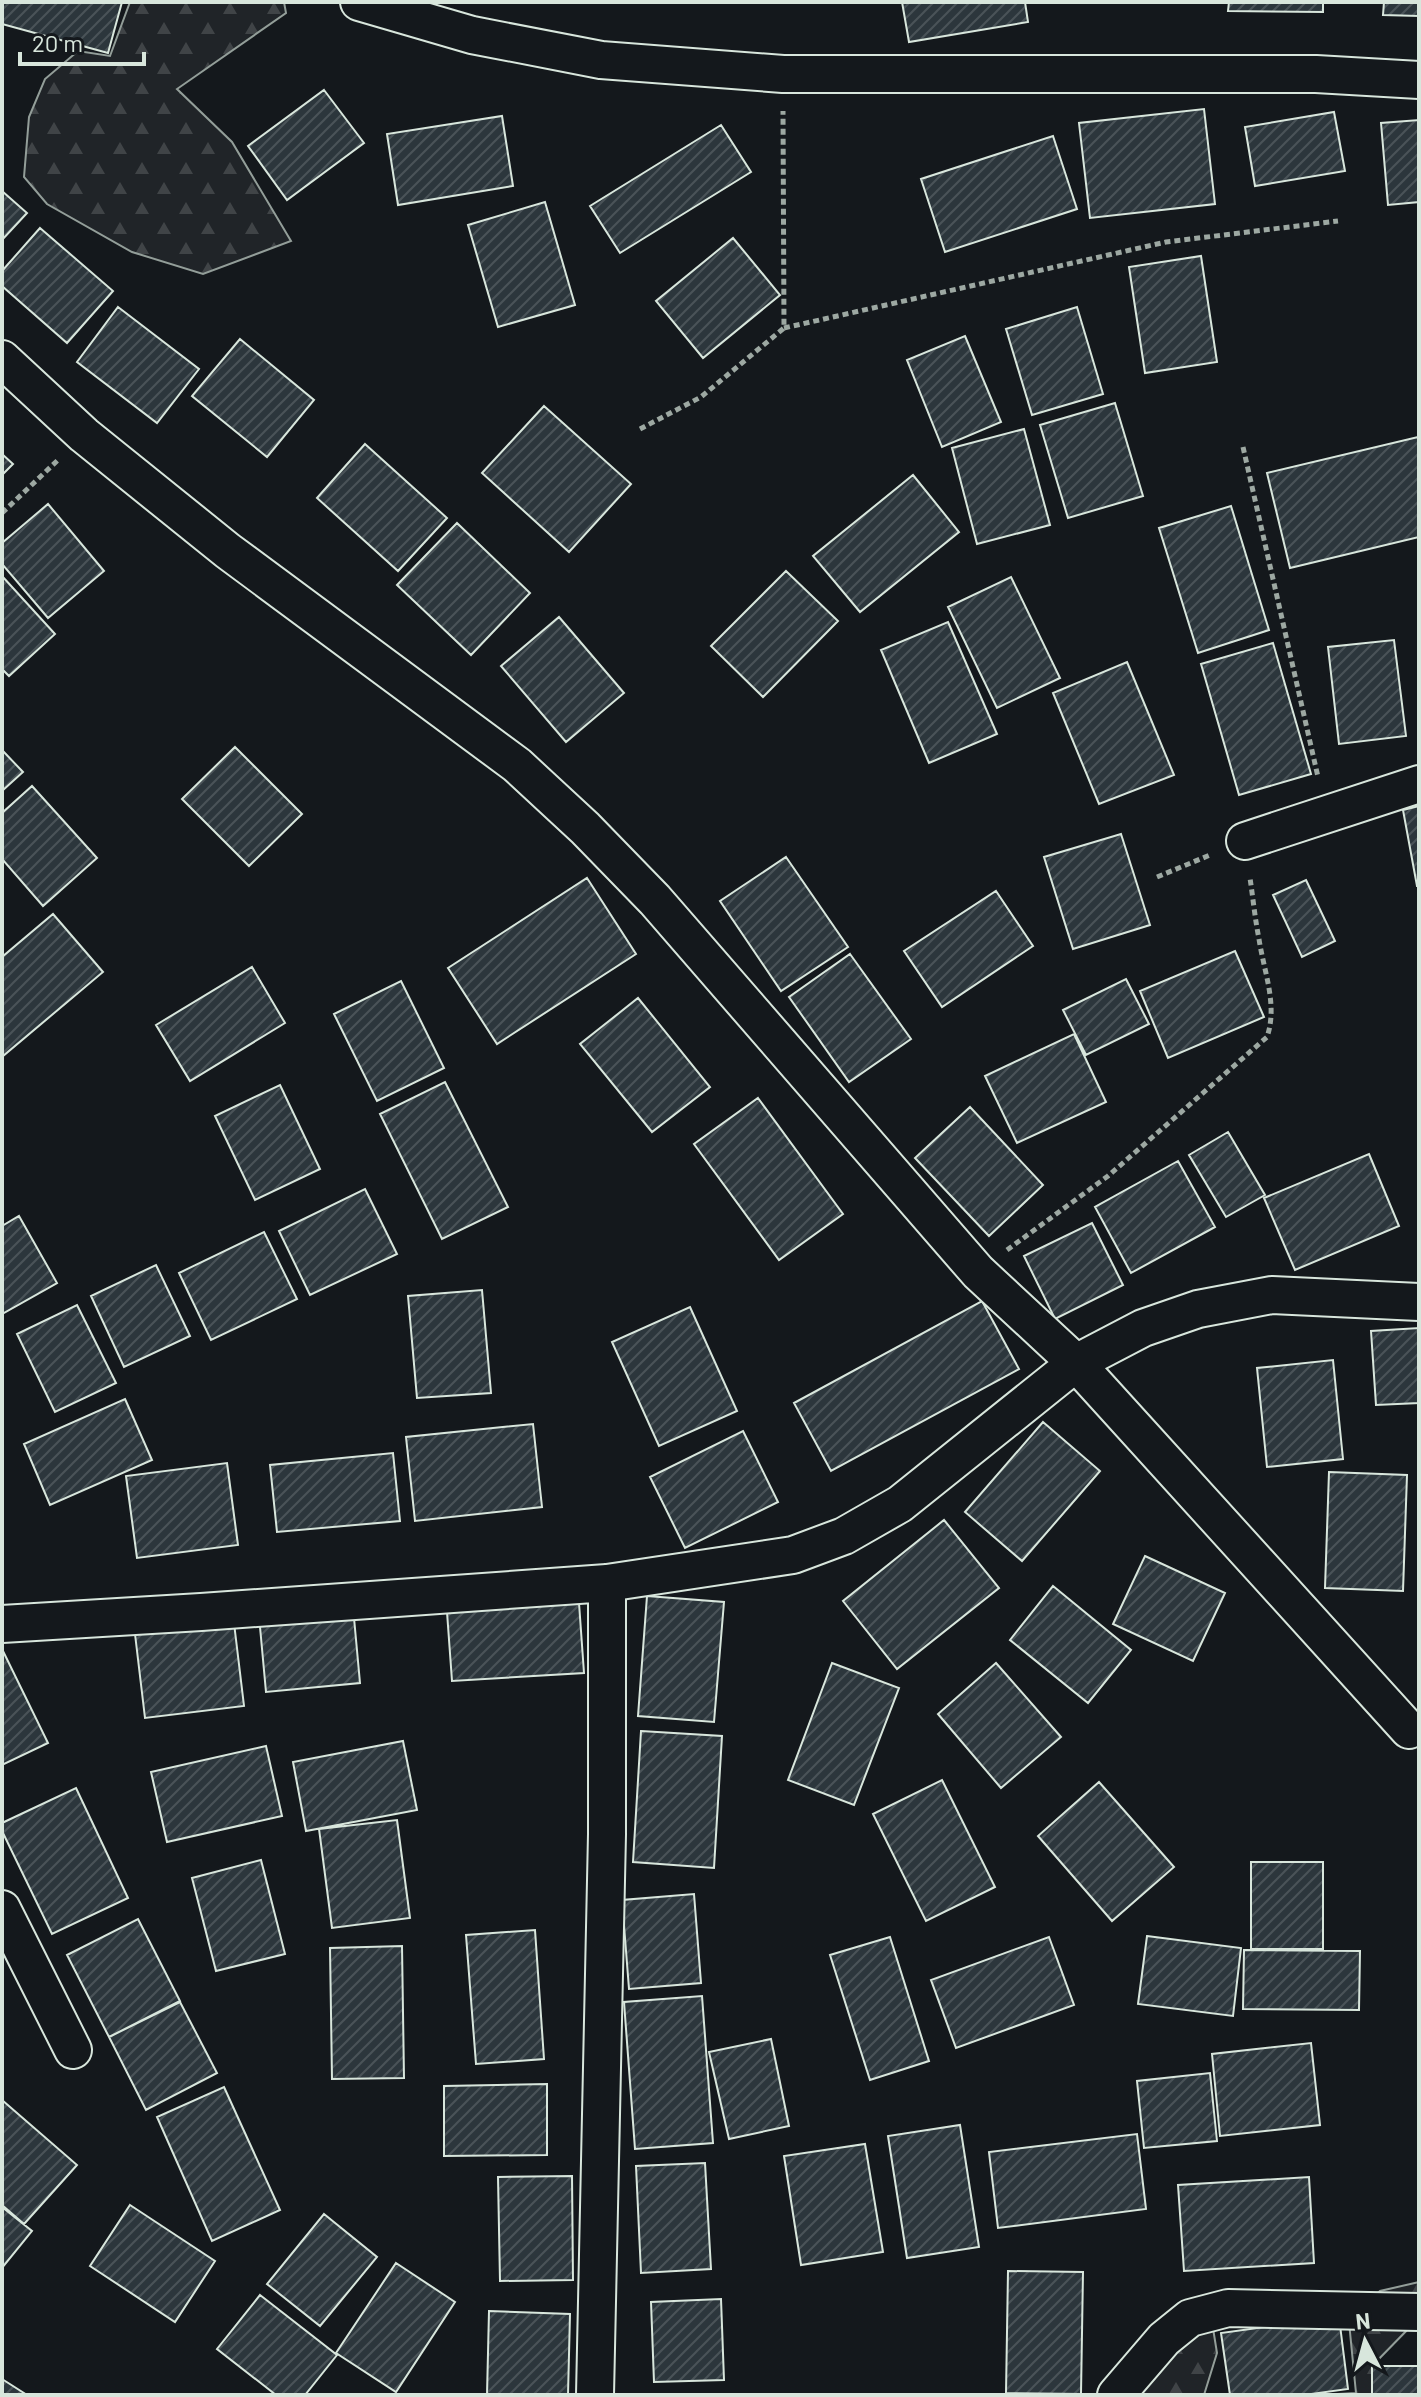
<svg xmlns="http://www.w3.org/2000/svg" width="1421" height="2397" viewBox="0 0 1421 2397" font-family="Barlow,sans-serif">
	<defs>
		<pattern id="forest-firs" width="22" height="20" patternUnits="userSpaceOnUse" patternTransform="scale(2)"><rect width="22" height="20" fill="#202428"/><path d="M5 1l3.5 6h-7zM16 11l3.5 6h-7z" fill="#404447"/></pattern>
		<pattern id="building-hatch" width="6" height="6" patternUnits="userSpaceOnUse" patternTransform="scale(2)"><rect width="6" height="6" fill="#2c363c"/><path d="M-1 1l2-2M0 6l6-6M5 7l2-2" fill="none" stroke="#4a5358"/></pattern>
	</defs>
	<rect width="100%" height="100%" fill="#14181c"/>
	<path fill="url(#forest-firs)" stroke="#939e99" stroke-width="2" d="M130 2H284L286 13 177 89 232 142 291 241 203 274 132 252 47 204 24 177 29 117 45 79 78 51 110 56Z
		M1419 2282V2322L1416 2321 1372 2366V2395H1319L1356 2393 1349 2322 1380 2291Z
		M1212 2322 1217 2353 1204 2395H1111Z"/>
	<path fill="url(#building-hatch)" stroke="#d8e6dc" stroke-width="2" d="M2 2H122L108 53 2 24Z
		M902 2H1025L1028 22 909 42Z
		M1229 2H1323V12L1228 11Z
		M1384 2H1419V16L1383 15Z
		M324 90 364 143 287 200 248 146Z
		M1204 109 1215 204 1090 218 1079 123Z
		M1334 112 1345 171 1255 186 1245 127Z
		M502 116 513 186 398 205 387 134Z
		M1419 120V202L1388 205 1381 123Z
		M721 125 751 172 620 253 590 206Z
		M1053 136 1077 209 945 252 921 179Z
		M2 191 27 213 2 240Z
		M545 202 575 305 498 327 468 225Z
		M40 228 113 291 67 343 2 286V271Z
		M733 238 780 295 703 358 656 301Z
		M1201 256 1217 362 1145 373 1129 267Z
		M118 307 199 369 157 423 77 362Z
		M1077 307 1103 394 1032 415 1006 329Z
		M965 336 1001 422 942 447 907 360Z
		M240 339 314 400 267 457 192 396Z
		M1115 403 1143 496 1068 518 1040 425Z
		M544 406 631 484 569 552 482 473Z
		M1024 429 1050 525 977 544 952 448Z
		M1418 437 1419 537 1290 568 1267 473Z
		M365 444 447 518 398 571 317 498Z
		M2 454 13 464 2 475Z
		M913 475 959 532 860 612 813 556Z
		M48 504 104 571 48 618 2 564V543Z
		M1231 506 1269 630 1198 653 1159 528Z
		M457 523 530 593 471 655 397 585Z
		M786 571 838 621 763 697 711 646Z
		M2 576 55 634 9 676 2 669Z
		M1011 577 1060 678 997 708 948 607Z
		M559 617 624 693 566 742 501 666Z
		M948 622 997 734 929 763 881 650Z
		M1394 640 1406 736 1339 744 1328 647Z
		M1273 643 1311 774 1239 795 1201 664Z
		M1127 662 1174 775 1099 804 1053 693Z
		M235 747 302 814 249 866 182 799Z
		M2 750 23 772 2 791Z
		M32 786 97 858 43 906 2 859V813Z
		M1419 806V886H1417L1403 810Z
		M1121 834 1150 925 1073 949 1044 857Z
		M786 857 848 947 781 991 720 901Z
		M587 878 636 954 497 1044 448 968Z
		M1306 880 1335 941 1302 957 1273 895Z
		M996 891 1033 946 942 1007 904 951Z
		M53 914 103 972 3 1056 2 957Z
		M1235 951 1264 1017 1168 1058 1140 991Z
		M850 954 911 1039 849 1082 789 997Z
		M252 967 285 1023 190 1081 156 1025Z
		M1126 979 1149 1024 1086 1055 1063 1010Z
		M401 981 444 1068 377 1101 334 1014Z
		M638 998 710 1087 652 1132 580 1044Z
		M1074 1034 1106 1102 1017 1143 985 1076Z
		M445 1082 508 1207 442 1239 380 1114Z
		M280 1085 320 1169 255 1200 215 1116Z
		M758 1098 843 1214 779 1260 694 1144Z
		M970 1107 1043 1185 989 1236 915 1158Z
		M1228 1132 1265 1195 1226 1217 1189 1155Z
		M1369 1154 1399 1226 1295 1270 1264 1198Z
		M1178 1161 1215 1227 1131 1273 1095 1207Z
		M365 1189 397 1254 310 1295 279 1231Z
		M19 1216 57 1283 2 1314V1226Z
		M1092 1223 1123 1285 1055 1319 1024 1256Z
		M264 1232 297 1299 211 1340 179 1273Z
		M156 1265 190 1336 124 1367 91 1296Z
		M482 1290 491 1393 417 1398 408 1296Z
		M982 1301 1019 1369 831 1471 794 1403Z
		M77 1305 116 1383 55 1412 17 1334Z
		M690 1307 737 1411 659 1446 612 1342Z
		M1419 1328V1403L1376 1405 1371 1331Z
		M1333 1360 1343 1459 1267 1467 1257 1368Z
		M125 1399 152 1460 50 1505 24 1444Z
		M1043 1422 1100 1471 1022 1561 965 1512Z
		M533 1424 542 1507 415 1521 406 1437Z
		M743 1431 778 1502 685 1548 650 1477Z
		M393 1453 400 1521 277 1532 270 1465Z
		M227 1463 238 1545 137 1558 126 1476Z
		M1329 1472 1407 1475 1403 1591 1325 1588Z
		M944 1520 999 1588 897 1669 843 1601Z
		M1145 1556 1225 1593 1193 1661 1113 1624Z
		M1053 1586 1131 1650 1088 1703 1010 1640Z
		M647 1596 724 1602 714 1722 638 1716Z
		M579 1603 584 1673 452 1681 447 1612Z
		M353 1607 360 1683 266 1692 259 1616Z
		M234 1623 244 1706 145 1718 135 1634Z
		M2 1649 48 1743 2 1765Z
		M832 1663 899 1688 854 1805 788 1780Z
		M996 1663 1061 1737 1001 1788 938 1714Z
		M641 1731 722 1736 714 1868 633 1862Z
		M403 1741 417 1810 306 1831 293 1762Z
		M266 1746 282 1816 167 1842 151 1772Z
		M942 1780 995 1887 926 1921 873 1814Z
		M1099 1782 1174 1867 1112 1921 1038 1836Z
		M76 1788 128 1898 52 1934 2 1831V1823Z
		M397 1820 410 1918 332 1928 319 1829Z
		M261 1860 285 1954 216 1971 192 1878Z
		M1251 1862H1323V1949H1251Z
		M694 1894 701 1983 629 1989 622 1900Z
		M138 1919 180 2001 109 2037 67 1955Z
		M535 1930 544 2059 476 2064 466 1935Z
		M1147 1936 1241 1948 1233 2016 1138 2004Z
		M890 1937 929 2061 870 2080 830 1955Z
		M1049 1937 1074 2005 956 2048 931 1980Z
		M402 1946 404 2078 332 2079 330 1948Z
		M1244 1950 1360 1951 1359 2010 1243 2009Z
		M702 1996 713 2143 635 2149 624 2002Z
		M180 2002 217 2073 146 2110 109 2037Z
		M771 2039 789 2126 729 2139 709 2052Z
		M1311 2043 1320 2125 1220 2136 1212 2054Z
		M1210 2073 1217 2141 1144 2148 1137 2081Z
		M547 2084V2155L444 2156V2086Z
		M224 2087 280 2210 212 2241 157 2117Z
		M2 2100 77 2165 24 2224 2 2205Z
		M960 2125 979 2247 907 2258 888 2136Z
		M1137 2134 1146 2209 998 2228 989 2152Z
		M865 2144 883 2252 801 2265 784 2156Z
		M705 2163 711 2269 641 2273 636 2166Z
		M572 2176 573 2280 500 2281 498 2177Z
		M1309 2177 1314 2263 1184 2271 1178 2185Z
		M130 2205 215 2261 175 2322 90 2266Z
		M2 2207 32 2231 2 2268Z
		M324 2214 377 2257 320 2326 267 2284Z
		M396 2263 455 2302 396 2392 336 2353Z
		M1008 2271 1083 2272 1081 2394 1006 2393Z
		M260 2295 337 2355 305 2395H276L217 2349Z
		M721 2299 724 2380 654 2382 651 2302Z
		M489 2311 570 2314 568 2395H487Z
		M1339 2317 1348 2389 1304 2395H1230L1221 2333Z
		M1372 2366H1419V2395H1372Z
		M2 2379 27 2395H2Z"/>
	<g fill="none" stroke-linecap="round" stroke-linejoin="round">
		<g stroke="#d8e6dc" stroke-width="40">
			<path id="minor" d="M359 2 472 35 601 60 783 74H1316L1419 80
				M2 359 84 435 228 551 517 765 585 828 655 900 978 1272 1076 1363 1409 1730
				M1245 841 1419 784
				M2 1624 201 1612 607 1583 793 1555 844 1536 900 1504 1076 1363 1143 1328 1198 1309 1272 1295 1419 1302
				M2 1909 73 2050
				M595 2395 607 1834V1583
				M1116 2395 1164 2339 1190 2318 1228 2308 1419 2312"/>
		</g>
		<path stroke="#9da8a2" stroke-width="5" stroke-dasharray="6 4" stroke-linecap="butt" d="M784 328 1166 242 1338 221
			M640 429 701 397 784 328 783 111
			M1243 447 1318 777
			M2 513 58 460
			M1157 877 1210 855
			M1007 1250 1108 1176 1267 1037C1278 1005 1264 972 1259 939 1255 919 1253 898 1250 878"/>
		<use href="#minor" stroke="#14181c" stroke-width="36"/>
	</g>
	<rect width="1421" height="2397" fill="none" stroke="#d8e6dc" stroke-width="8"/>
	<g transform="translate(1365 2341) rotate(354)" stroke="#14181c" stroke-width="6" paint-order="stroke">
	<path d="M0-6L14 30L0 20L-14 30Z" fill="#d8e6dc"/>
	<text y="-12" font-size="22" font-weight="bold" text-anchor="middle" fill="#d8e6dc">N</text>
	</g>
	<path d="M20 52v12h124v-12" fill="none" stroke="#d8e6dc" stroke-width="4"/>
	<text x="32" y="52" font-size="24" fill="#d8e6dc" stroke="#14181c" stroke-width="6" paint-order="stroke">20 m</text>
</svg>
